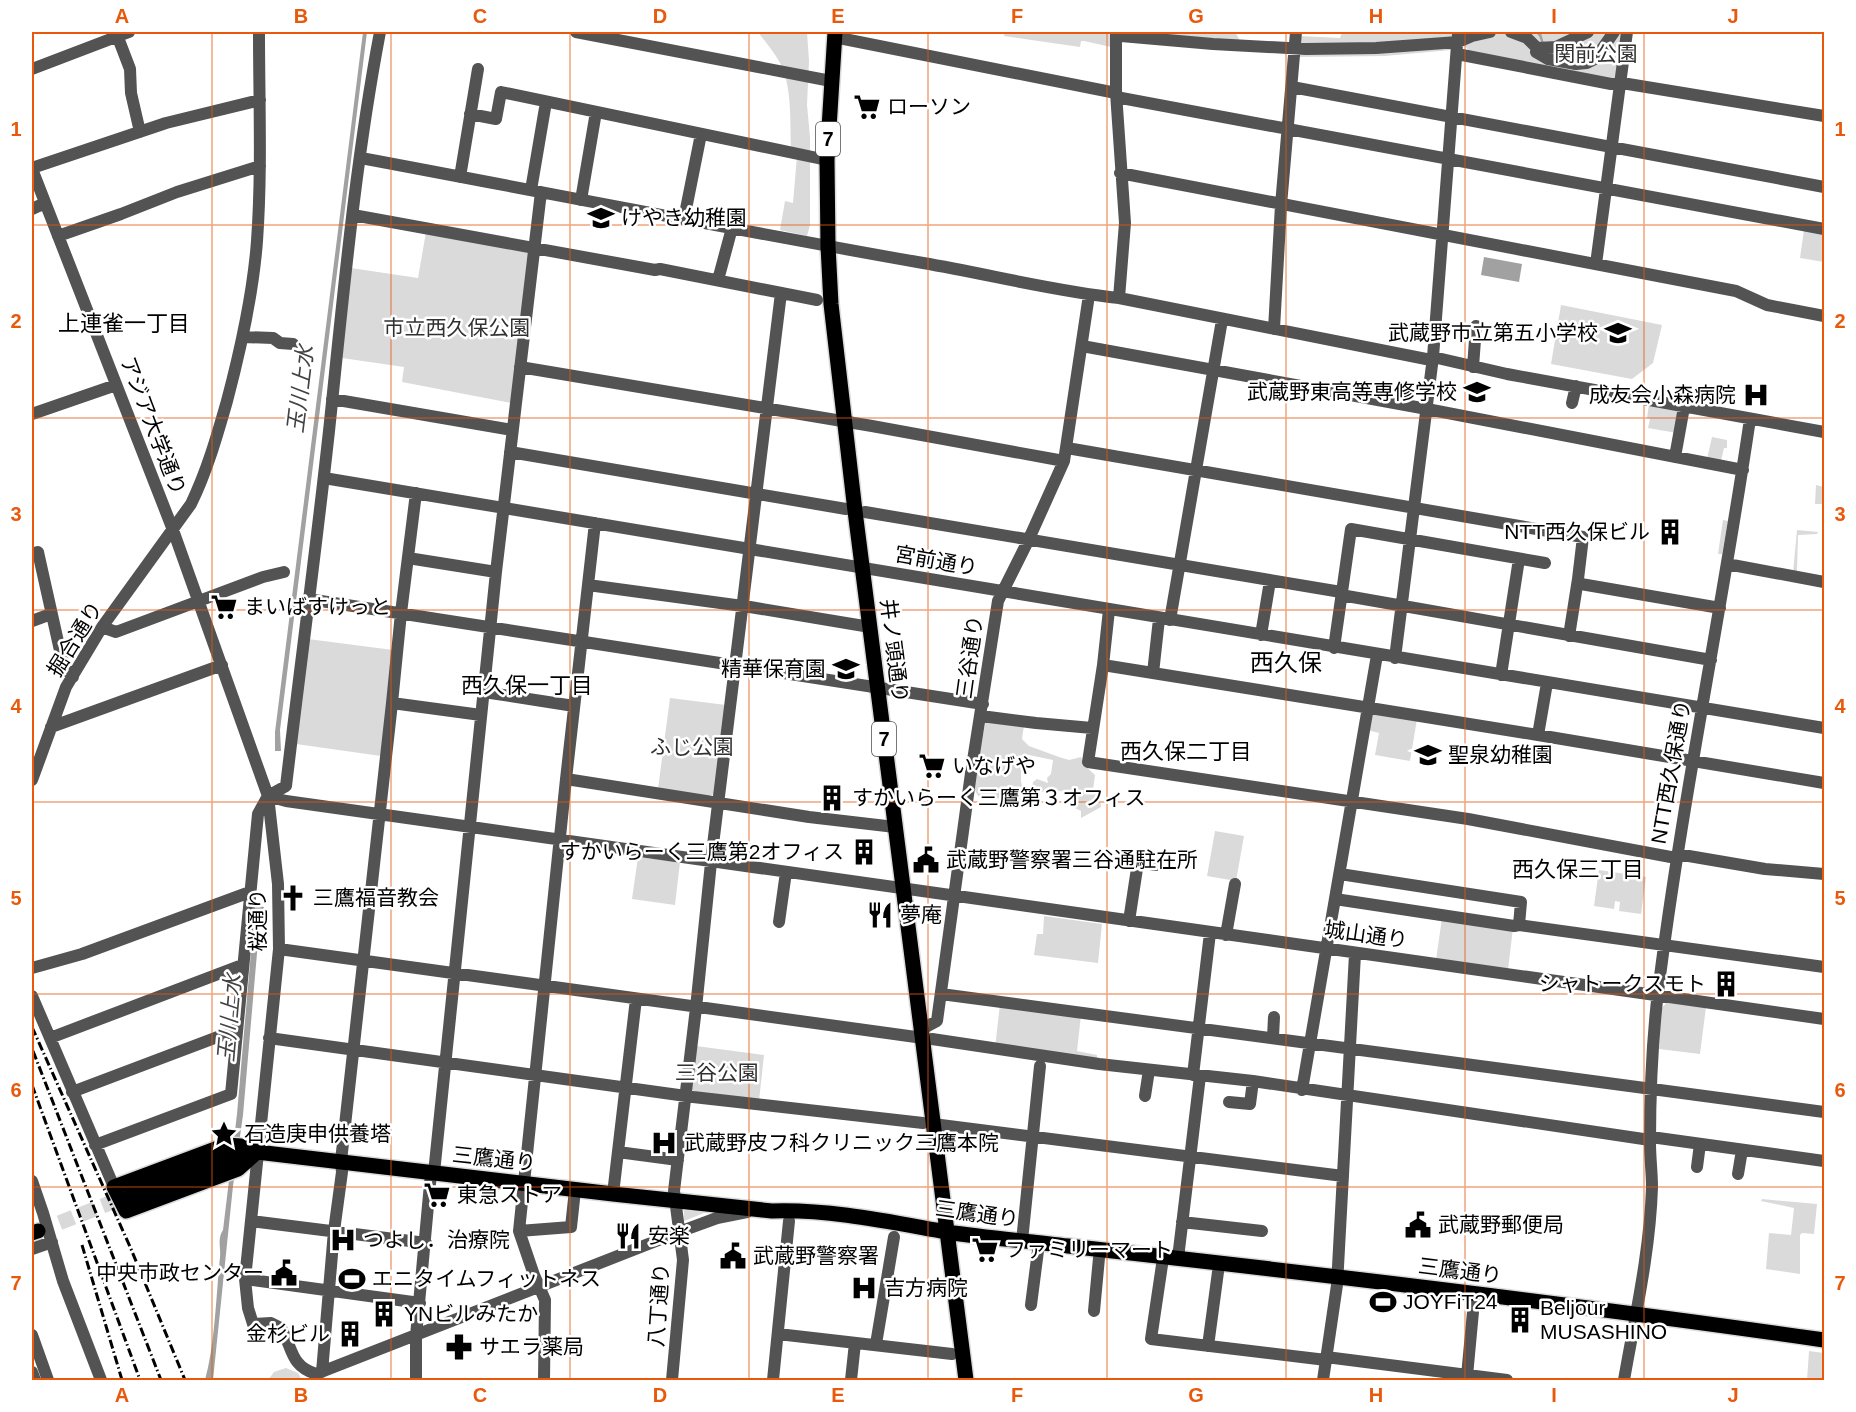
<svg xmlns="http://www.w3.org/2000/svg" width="1856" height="1412" viewBox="0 0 1856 1412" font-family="Arial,'Noto Sans JP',sans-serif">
	<rect width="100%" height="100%" fill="#fff"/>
	<path fill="#dadada" d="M758 32H807L809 61 807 105 810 137V225L807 236 780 230 785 201 793 203 797 156 791 148C790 122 792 91 782 67 776 54 766 43 758 32Z
		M1005 32C1017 32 1032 35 1044 33 1064 31 1085 32 1106 32L1112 36 1111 47 1084 41H1081L1080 47 1004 36Z
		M1132 32 1192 34 1235 32 1242 44 1288 52Z
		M1342 32H1451V50L1385 56 1298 57 1299 36 1340 38Z
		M1466 32H1623L1616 77 1610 80 1470 52 1464 45Z
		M1804 230 1824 234V262L1800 258Z
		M426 232 527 251 529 254 511 403 402 382 404 367 342 358 351 268 418 278Z
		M1561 305 1662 325 1653 363 1632 379 1551 364Z
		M1649 404 1679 409 1677 433 1648 428 1650 419 1647 418Z
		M1712 437 1727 440V448H1724L1721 461 1707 459Z
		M1816 485 1824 487V504H1815Z
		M1723 520 1728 521 1722 554H1718Z
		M1797 530 1818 532 1817 534 1798 535 1797 571 1793 573Z
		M308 639 393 650 381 756 296 744Z
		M670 698 726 705 714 794 709 796 658 789Z
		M1370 714 1417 719 1410 761 1375 755 1379 733 1367 730Z
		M986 720 1024 725 1022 739 1029 746 1059 757 1069 760 1081 757 1084 765 1095 775 1093 790 1099 792 1101 807 1081 818V811L1071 806V794L1067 791 1041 792 1032 788 1033 782 1037 779 1048 783 1047 778 1051 774 1053 760 1024 754 1021 756V781L1025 799 1023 801 978 796 973 786Z
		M1215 831 1244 836 1236 881 1207 876Z
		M638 857 680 862 675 905 632 899Z
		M1599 870 1646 877 1641 914 1619 911 1620 902 1615 901 1614 909 1594 906Z
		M1044 916 1102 924 1098 963 1034 955 1037 934H1043Z
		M1442 918 1513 928 1508 970 1436 960Z
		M1667 1002 1706 1007 1700 1054 1659 1049 1661 1009Z
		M1000 1004 1081 1015 1077 1051 1097 1055V1061L995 1048Z
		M696 1046 764 1055 759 1101 695 1094 691 1088Z
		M1762 1199 1817 1204 1814 1234 1802 1233 1800 1235V1274L1766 1269 1769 1233 1791 1235 1794 1208 1761 1201Z
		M684 1211H704V1213L684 1221Z
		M1809 1351 1824 1353V1380H1807Z
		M286 1368 298 1373 302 1380H268L274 1372Z"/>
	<path fill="#a1a1a1" d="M363 32H367L280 730 281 751H275V732Z
		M1535 32 1541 33 1546 51C1557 56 1569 57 1576 46L1585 44 1592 53 1591 60 1547 57 1539 36Z
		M1484 257 1522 264 1519 282 1481 275Z
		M255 905 264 907 259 930 243 1115 233 1186 213 1380H205C215 1344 216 1296 220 1257 221 1247 217 1239 223 1230L237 1114Z"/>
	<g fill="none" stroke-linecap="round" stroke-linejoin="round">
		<path stroke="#d9d9d9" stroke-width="15" stroke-dasharray="15 8" stroke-linecap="butt" d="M38 1231 131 1195"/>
		<g stroke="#dbdbdb" stroke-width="18">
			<path id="major" d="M835 32 827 160 828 246 831 304 855 511 966 1380
				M226 1145 241 1146 257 1152 238 1169 126 1211 114 1187Z
				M131 1195 224 1161 257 1152 613 1194 772 1211C830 1209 890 1222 947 1232 987 1238 1028 1241 1068 1246 1321 1274 1573 1304 1824 1340
				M32 1233 38 1231"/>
		</g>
		<path stroke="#535353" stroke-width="12" d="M576 32 831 81
			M1116 32V93L1125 223 1119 298
			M1511 32 1527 38 1537 48
			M117 35 130 69 131 93 140 132
			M1121 36 1213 44 1306 49 1376 48 1458 42 1472 36 1490 32
			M834 37 1116 93
			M1537 48 1556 47 1588 32
			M1536 52 1548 59 1576 64 1587 63 1595 59 1614 32
			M1457 54 1611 84H1628L1824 116
			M32 69 129 32
			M1292 87 1824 187
			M1116 97 1824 229
			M470 114 496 119 501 92 827 160
			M361 158C548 193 735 230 923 263 988 274 1053 291 1119 298L1426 359 1433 357 1507 374 1824 432
			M32 168 166 123 260 100
			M32 169 173 530 268 796 278 884 279 949 245 1279 248 1308 253 1324 271 1323 281 1328C293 1348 290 1366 316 1374L679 1232 717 1218 747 1212
			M1120 173 1736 291 1767 305 1824 316
			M460 177 478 69
			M531 190 546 102
			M581 200 596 112
			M32 209 45 203
			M353 215 655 270 660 269 817 300
			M684 219 701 134
			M58 236 121 214 177 192 260 166
			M1596 264 1627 32
			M718 280 732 228
			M1274 329 1281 205 1296 32
			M243 337 273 338 280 343 293 344
			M1082 346 1427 409 1743 470
			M520 367 872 426 1064 461
			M1473 367 1476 326
			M332 399 512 430
			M1572 403 1576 386
			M32 414 116 385
			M1067 448 1583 537 1578 579 1581 584 1720 608
			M510 452 846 509
			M1675 457 1684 407
			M324 478 1824 728
			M865 512 1341 592
			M32 554 38 552 61 655 67 671 73 677
			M408 558 496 572
			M1727 564 1824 582
			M588 585 750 607 870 627
			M1341 595 1711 660
			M308 599 983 704
			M1109 610 1103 665 1088 762 1468 819 1676 858
			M1170 620 1222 320
			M32 621 51 614
			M102 627 116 632 263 577 284 572
			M1261 635 1270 581
			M1569 636 1578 579
			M1334 648 1351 529 1545 563
			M1395 658 1433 357 1458 32
			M1103 665 1538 735 1824 783
			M1153 673 1159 619
			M1501 675 1519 559
			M484 692 574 706
			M392 703 481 715
			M981 716 1036 723 1092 728
			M51 727 222 665
			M1538 735 1547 683
			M566 779 809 817 895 827
			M32 780 66 687 102 627 191 504C207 471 217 436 227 401 241 348 253 295 257 241 262 171 259 101 259 32
			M268 796 286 801 471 827 1824 1019
			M1677 854 1765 869 1824 874
			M1340 874 1521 902 1519 925
			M1335 899 1514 926 1519 925 1824 967
			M1129 921 1138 862 1156 865
			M779 922 786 872
			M1226 935 1235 884
			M279 949 923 1038
			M32 968 82 954 250 892
			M941 994 1824 1112
			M32 996 114 1187
			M922 1029 937 1021 971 773 998 601 1028 541 1064 461 1089 295
			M1273 1037 1274 1017
			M50 1038 242 965
			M269 1038 693 1097 923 1123
			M932 1039 1099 1064 1253 1081 1650 1140
			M1193 1075 1210 933
			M1302 1090 1377 655
			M72 1092 236 1030
			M1145 1096 1149 1070
			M1229 1102 1250 1104 1253 1081
			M933 1124 1343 1176
			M1651 1137 1824 1161
			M95 1145 231 1094 258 814 268 796 286 786C300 668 316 550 329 431 343 298 355 163 380 32
			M618 1152 678 1160
			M1697 1167 1700 1144
			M434 1173 496 572 541 192
			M1738 1174 1742 1150
			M32 1181 43 1213 63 1281 101 1380
			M613 1194 636 999
			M251 1221 426 1243
			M1182 1222 1262 1231
			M519 1231 571 1227 575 1190
			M1022 1241 1040 1066
			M32 1249 52 1242
			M1178 1258 1200 1076
			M1162 1265 1151 1339 1326 1360
			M245 1279 420 1303
			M1031 1305 1039 1243
			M1094 1311 1099 1258
			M778 1334 952 1354
			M32 1335 48 1380
			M876 1344 894 1237
			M1208 1346 1218 1272
			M1326 1357 1507 1380
			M32 1372 35 1380
			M322 1372 334 1231 342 1172 341 1161 392 703 401 613 416 493
			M1467 1376 1474 1301
			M416 1380V1336L431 1173
			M544 1380 545 1300 534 1275 519 1231 566 779 595 523
			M672 1380 683 1260 674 1191 696 1008 712 853 781 293
			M773 1380 789 1221
			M851 1380 855 1343
			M1323 1380 1337 1285 1355 954
			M1624 1380C1635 1317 1650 1252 1652 1187 1652 1173 1650 1158 1650 1143 1650 1093 1652 1042 1658 992 1682 800 1722 610 1750 419"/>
		<use href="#major" stroke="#000" stroke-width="15"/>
		<path stroke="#000" stroke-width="3" stroke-dasharray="9 3 1.5 3" stroke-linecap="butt" d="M32 1027 131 1249 185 1380
			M33 1051 161 1380
			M32 1085 140 1380
			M82 1245 122 1380"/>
	</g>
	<path fill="none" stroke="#e8590c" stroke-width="1.5" stroke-opacity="0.55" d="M212 32V1380M391 32V1380M570 32V1380M749 32V1380M928 32V1380M1107 32V1380M1286 32V1380M1465 32V1380M1644 32V1380M32 225H1824M32 418H1824M32 610H1824M32 802H1824M32 994H1824M32 1187H1824"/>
	<defs>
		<g id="supermarket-bare" transform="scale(2.07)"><path d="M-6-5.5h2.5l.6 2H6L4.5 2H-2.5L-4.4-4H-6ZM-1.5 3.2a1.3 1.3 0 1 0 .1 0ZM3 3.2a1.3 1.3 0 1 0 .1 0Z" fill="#000" stroke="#fff" stroke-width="2.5" paint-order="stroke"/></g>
		<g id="school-bare" transform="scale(2.07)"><path d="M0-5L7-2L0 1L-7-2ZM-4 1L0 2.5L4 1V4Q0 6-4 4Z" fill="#000" stroke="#fff" stroke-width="2.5" paint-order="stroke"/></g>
		<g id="hospital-bare" transform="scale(2.07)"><path d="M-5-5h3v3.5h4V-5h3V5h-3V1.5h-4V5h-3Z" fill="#000" stroke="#fff" stroke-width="2.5" paint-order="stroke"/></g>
		<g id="building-bare" transform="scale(2.07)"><path d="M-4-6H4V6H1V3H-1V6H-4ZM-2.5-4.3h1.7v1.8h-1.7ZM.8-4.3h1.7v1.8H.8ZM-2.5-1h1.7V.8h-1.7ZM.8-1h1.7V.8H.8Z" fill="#000" stroke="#fff" stroke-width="2.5" paint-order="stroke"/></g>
		<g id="civic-bare" transform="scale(2.07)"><path d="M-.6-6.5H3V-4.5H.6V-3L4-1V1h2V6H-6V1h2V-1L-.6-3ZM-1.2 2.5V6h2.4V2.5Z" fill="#000" stroke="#fff" stroke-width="2.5" paint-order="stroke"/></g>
		<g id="church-bare" transform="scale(2.07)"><path d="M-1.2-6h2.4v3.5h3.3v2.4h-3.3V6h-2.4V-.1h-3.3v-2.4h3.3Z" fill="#000" stroke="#fff" stroke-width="2.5" paint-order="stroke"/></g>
		<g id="restaurant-bare" transform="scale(2.07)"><path d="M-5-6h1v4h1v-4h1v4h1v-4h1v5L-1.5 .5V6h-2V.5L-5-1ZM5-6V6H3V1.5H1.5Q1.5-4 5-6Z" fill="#000" stroke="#fff" stroke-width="2.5" paint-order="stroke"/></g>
		<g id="sight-bare" transform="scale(2.07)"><path d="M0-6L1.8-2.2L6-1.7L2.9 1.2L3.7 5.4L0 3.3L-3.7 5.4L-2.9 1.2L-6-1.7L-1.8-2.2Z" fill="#000" stroke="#fff" stroke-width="2.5" paint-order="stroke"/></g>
		<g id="stadium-bare" transform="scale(2.07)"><path d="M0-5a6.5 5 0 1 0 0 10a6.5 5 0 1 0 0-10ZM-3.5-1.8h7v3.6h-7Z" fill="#000" stroke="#fff" stroke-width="2.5" paint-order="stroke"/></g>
		<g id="pharmacy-bare" transform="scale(2.07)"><path d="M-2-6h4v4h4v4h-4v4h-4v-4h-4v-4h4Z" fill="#000" stroke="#fff" stroke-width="2.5" paint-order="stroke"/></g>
	</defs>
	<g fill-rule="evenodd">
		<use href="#supermarket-bare" x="867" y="107"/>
		<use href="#school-bare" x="601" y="218"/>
		<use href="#school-bare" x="1618" y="333"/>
		<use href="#school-bare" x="1477" y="392"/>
		<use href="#hospital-bare" x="1756" y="395"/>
		<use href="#building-bare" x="1670" y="532"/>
		<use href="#supermarket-bare" x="224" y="607"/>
		<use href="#school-bare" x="846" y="669"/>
		<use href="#school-bare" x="1428" y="755"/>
		<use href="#supermarket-bare" x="932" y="766"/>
		<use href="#building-bare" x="832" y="798"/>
		<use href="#building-bare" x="864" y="852"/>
		<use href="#civic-bare" x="926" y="860"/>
		<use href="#church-bare" x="293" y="898"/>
		<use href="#restaurant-bare" x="880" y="915"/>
		<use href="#building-bare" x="1726" y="984"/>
		<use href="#sight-bare" x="224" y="1134"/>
		<use href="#hospital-bare" x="664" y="1143"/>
		<use href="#supermarket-bare" x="437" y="1195"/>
		<use href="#civic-bare" x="1418" y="1225"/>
		<use href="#restaurant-bare" x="628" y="1236"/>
		<use href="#hospital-bare" x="343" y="1240"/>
		<use href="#supermarket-bare" x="985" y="1250"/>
		<use href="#civic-bare" x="733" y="1256"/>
		<use href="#civic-bare" x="284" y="1273"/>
		<use href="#stadium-bare" x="352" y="1279"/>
		<use href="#hospital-bare" x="864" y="1288"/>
		<use href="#stadium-bare" x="1383" y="1302"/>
		<use href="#building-bare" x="384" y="1314"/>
		<use href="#building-bare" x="1520" y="1320"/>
		<use href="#building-bare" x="350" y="1334"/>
		<use href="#pharmacy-bare" x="459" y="1347"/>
	</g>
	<g text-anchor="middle" stroke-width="5" stroke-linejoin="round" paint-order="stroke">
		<g fill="#fff" stroke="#4c4c4c" stroke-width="1.5">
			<rect x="816" y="122" width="24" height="34" rx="4.5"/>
			<rect x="872" y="722" width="24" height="34" rx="4.5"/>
		</g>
		<g font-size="20" font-weight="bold" fill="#000">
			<text x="828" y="146">7</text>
			<text x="884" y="746">7</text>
		</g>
		<g font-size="21" fill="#313131" stroke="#fff">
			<text x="1596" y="61">関前公園</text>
			<text x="457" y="335">市立西久保公園</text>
			<text x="692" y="754">ふじ公園</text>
			<text x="717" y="1080">三谷公園</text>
		</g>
		<g font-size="21" fill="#000" stroke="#fff" text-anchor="start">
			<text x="887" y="114">ローソン</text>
			<text x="621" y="225">けやき幼稚園</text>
			<text x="1598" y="340" text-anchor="end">武蔵野市立第五小学校</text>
			<text x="1457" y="399" text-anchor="end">武蔵野東高等専修学校</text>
			<text x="1736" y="402" text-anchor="end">成友会小森病院</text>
			<text x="1650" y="539" text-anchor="end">NTT西久保ビル</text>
			<text x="244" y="614">まいばすけっと</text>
			<text x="826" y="676" text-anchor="end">精華保育園</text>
			<text x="1448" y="762">聖泉幼稚園</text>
			<text x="952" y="773">いなげや</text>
			<text x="852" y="805">すかいらーく三鷹第３オフィス</text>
			<text x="844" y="859" text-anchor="end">すかいらーく三鷹第2オフィス</text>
			<text x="946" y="867">武蔵野警察署三谷通駐在所</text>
			<text x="313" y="905">三鷹福音教会</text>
			<text x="900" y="922">夢庵</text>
			<text x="1706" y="991" text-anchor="end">シャトークスモト</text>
			<text x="244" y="1141">石造庚申供養塔</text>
			<text x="684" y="1150">武蔵野皮フ科クリニック三鷹本院</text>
			<text x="457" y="1202">東急ストア</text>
			<text x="1438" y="1232">武蔵野郵便局</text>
			<text x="648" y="1243">安楽</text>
			<text x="363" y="1247">つよし．治療院</text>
			<text x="1005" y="1257">ファミリーマート</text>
			<text x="753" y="1263">武蔵野警察署</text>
			<text x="264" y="1280" text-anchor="end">中央市政センター</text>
			<text x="372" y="1286">エニタイムフィットネス</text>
			<text x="884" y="1295">吉方病院</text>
			<text x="1403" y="1309">JOYFiT24</text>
			<text x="1540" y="1315">Beljour<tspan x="1540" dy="24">MUSASHINO</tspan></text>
			<text x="404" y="1321">YNビルみたか</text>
			<text x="330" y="1341" text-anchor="end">金杉ビル</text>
			<text x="479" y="1354">サエラ薬局</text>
		</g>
		<g font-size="21" fill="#000" stroke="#fff">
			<text transform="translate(153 426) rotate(69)" y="7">アジア大学通り</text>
			<text transform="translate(936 561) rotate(10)" y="7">宮前通り</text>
			<text transform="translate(75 639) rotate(-58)" y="7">掘合通り</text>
			<text transform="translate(894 651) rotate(83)" y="7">井ノ頭通り</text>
			<text transform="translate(970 657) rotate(-82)" y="7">三谷通り</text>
			<text transform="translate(1671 772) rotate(-80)" y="7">NTT西久保通り</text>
			<text transform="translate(258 920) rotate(-90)" y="7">桜通り</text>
			<text transform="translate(1366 935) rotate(8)" y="7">城山通り</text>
			<text transform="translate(494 1159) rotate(6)" y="7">三鷹通り</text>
			<text transform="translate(977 1214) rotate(8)" y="7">三鷹通り</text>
			<text transform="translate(1460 1271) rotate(7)" y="7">三鷹通り</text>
			<text transform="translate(659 1305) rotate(-86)" y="7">八丁通り</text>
		</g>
		<g font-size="22" fill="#000" stroke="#fff">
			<text x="124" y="331">上連雀一丁目</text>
			<text x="527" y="693">西久保一丁目</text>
			<text x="1186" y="759">西久保二丁目</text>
			<text x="1578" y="877">西久保三丁目</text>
		</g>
		<g font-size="22" font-style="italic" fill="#424242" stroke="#fff">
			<text transform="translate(300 389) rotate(-83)" y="8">玉川上水</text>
			<text transform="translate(229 1018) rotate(-85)" y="8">玉川上水</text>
		</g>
		<g font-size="24" fill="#000" stroke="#fff">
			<text x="1286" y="671">西久保</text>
		</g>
	</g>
	<rect width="1856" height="1412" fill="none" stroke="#ffffff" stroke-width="66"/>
	<rect x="33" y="33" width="1790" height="1346" fill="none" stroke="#e8590c" stroke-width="2"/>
	<g font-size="20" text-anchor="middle" font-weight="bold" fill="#e8590c">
		<text x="122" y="23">A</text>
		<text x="301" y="23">B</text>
		<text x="480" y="23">C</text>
		<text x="660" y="23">D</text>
		<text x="838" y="23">E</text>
		<text x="1017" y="23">F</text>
		<text x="1196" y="23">G</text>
		<text x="1376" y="23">H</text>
		<text x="1554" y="23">I</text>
		<text x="1733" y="23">J</text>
		<text x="16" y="136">1</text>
		<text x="1840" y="136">1</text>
		<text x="16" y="328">2</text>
		<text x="1840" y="328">2</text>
		<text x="16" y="521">3</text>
		<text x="1840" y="521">3</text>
		<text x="16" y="713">4</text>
		<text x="1840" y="713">4</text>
		<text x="16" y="905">5</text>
		<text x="1840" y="905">5</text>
		<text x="16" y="1097">6</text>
		<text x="1840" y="1097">6</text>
		<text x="16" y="1290">7</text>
		<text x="1840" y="1290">7</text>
		<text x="122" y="1402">A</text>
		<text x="301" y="1402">B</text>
		<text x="480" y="1402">C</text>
		<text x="660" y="1402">D</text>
		<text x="838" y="1402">E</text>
		<text x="1017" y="1402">F</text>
		<text x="1196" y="1402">G</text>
		<text x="1376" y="1402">H</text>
		<text x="1554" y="1402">I</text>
		<text x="1733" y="1402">J</text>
	</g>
</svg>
